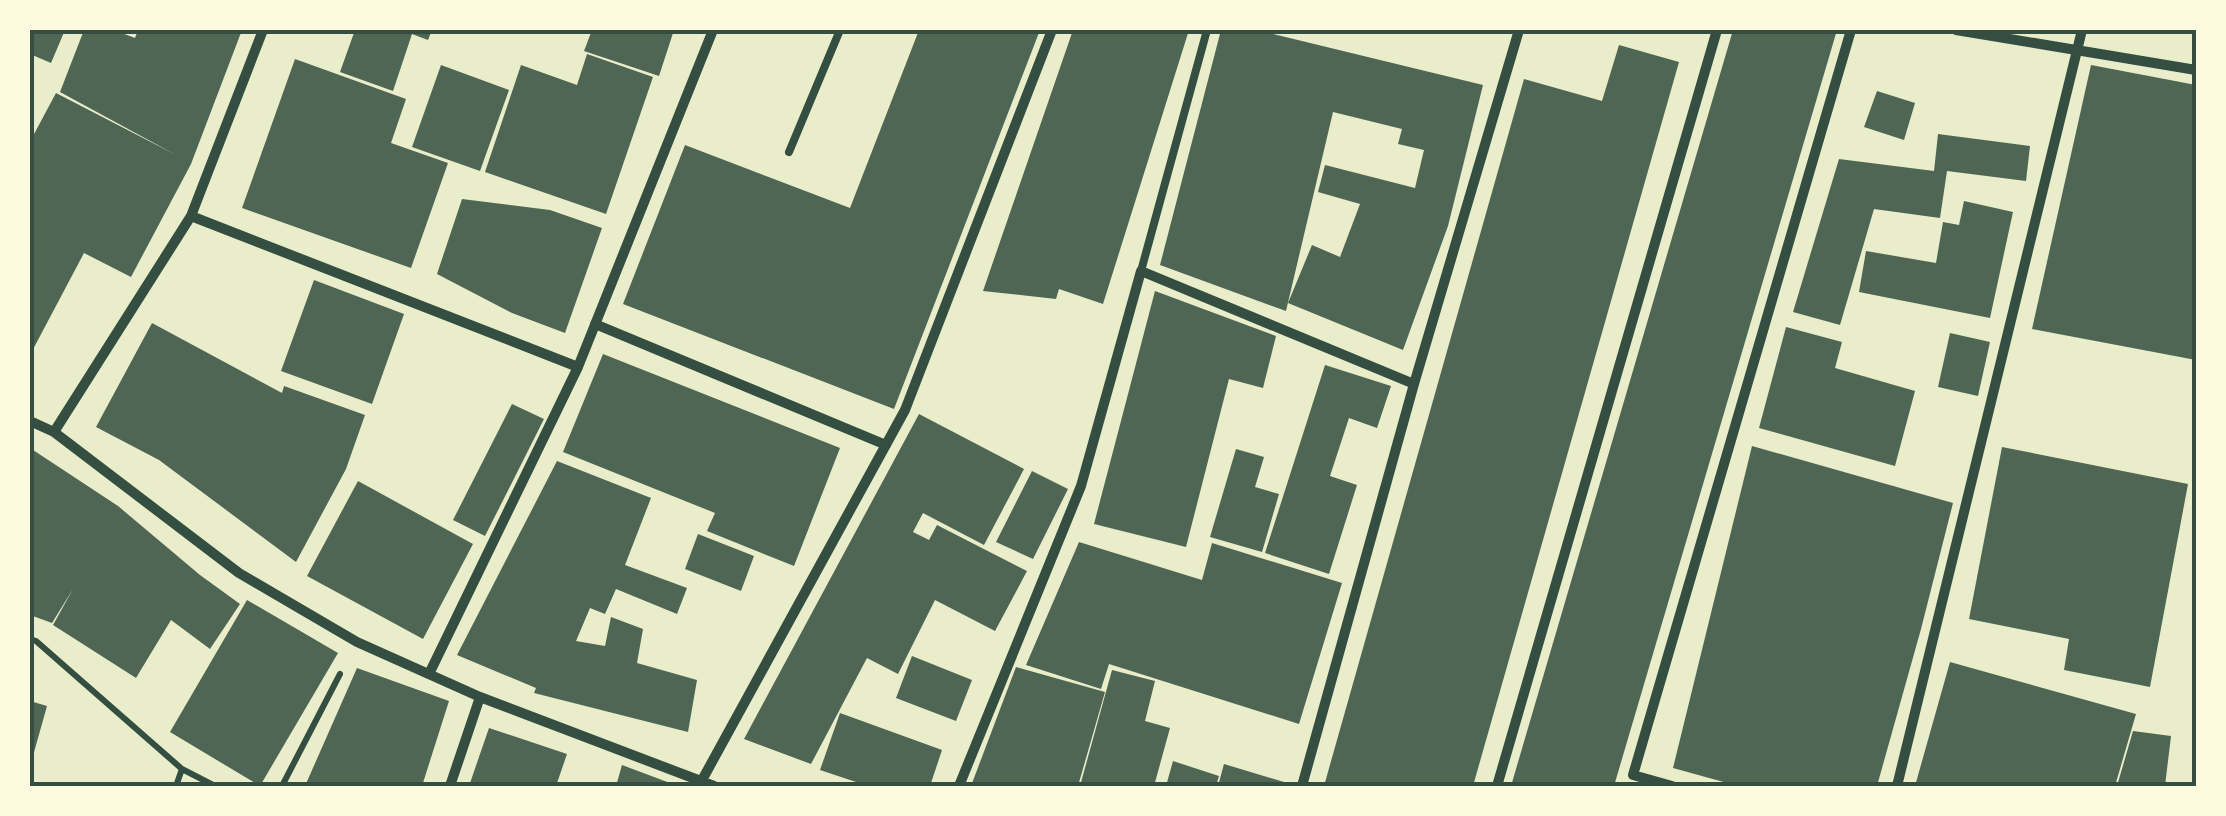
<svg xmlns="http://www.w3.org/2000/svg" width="2226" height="816" viewBox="0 0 2226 816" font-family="Karla,sans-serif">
	<rect width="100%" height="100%" fill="#e9edc9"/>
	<path fill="#4f6655" d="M30 30H65L51 63 30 54Z
		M84 30H114L135 38 138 30H242L191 164 131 277 84 253 30 355V135L33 136 56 93 176 155 60 92Z
		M355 30H432L428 40 412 34 393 91 340 72Z
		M592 30H674L659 76 584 51Z
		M919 30H1040L894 409 623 304 685 145 850 208Z
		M1073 30H1189L1103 304 1059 289 1056 299 983 291Z
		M1221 30H1257L1483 85 1448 226 1403 350 1288 303 1312 245 1340 257 1360 204 1318 192 1325 165 1415 188 1424 150 1398 144 1402 129 1333 112 1286 311 1160 265Z
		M1733 30H1837L1614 786H1511Z
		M1619 45 1679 62 1473 786H1324L1524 79 1602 101Z
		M587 54 653 77 606 214 485 172 521 65 577 85Z
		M295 59 406 99 391 143 448 163 411 268 242 208Z
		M441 65 509 90 480 171 412 147Z
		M2091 65 2196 85V360L2032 329Z
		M1877 91 1915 103 1904 140 1864 127Z
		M1938 134 2030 146 2026 181 1947 171 1940 218 1874 209 1840 325 1793 312 1839 159 1934 171Z
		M462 199 550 210 602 228 565 333 512 313 437 274Z
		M1964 201 2013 212 1990 318 1859 292 1866 251 1936 263 1943 222 1959 225Z
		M314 280 404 314 372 404 281 371Z
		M1155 291 1276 336 1263 388 1229 379 1186 547 1094 524Z
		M152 323 282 393 284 386 365 415 346 469 296 562 159 460 96 427Z
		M1786 327 1842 342 1835 368 1915 391 1895 466 1759 428Z
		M1950 333 1990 342 1978 396 1938 387Z
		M603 354 840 448 794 566 707 531 715 513 563 452Z
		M1325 365 1391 386 1377 428 1349 418 1330 476 1357 485 1329 574 1265 553Z
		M512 404 544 419 485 536 453 520Z
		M919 414 1024 469 984 545 923 513 913 532 929 540 937 525 1027 571 995 631 935 600 898 674 867 658 811 764 744 739Z
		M1752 446 1953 503 1921 629 1877 786H1738L1673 768Z
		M2002 447 2188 484 2150 687 2064 670 2069 639 1969 619Z
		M30 448 118 506 200 575 240 604 210 649 171 620 136 678 53 625 73 589 52 623 30 615Z
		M1236 449 1264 457 1255 487 1279 494 1262 552 1210 537Z
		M557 461 651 498 625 565 687 588 677 614 616 589 605 614 590 608 576 641 605 646 611 617 643 629 637 663 697 680 688 732 534 693 536 688 457 655Z
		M1032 471 1068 489 1033 559 996 542Z
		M358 481 473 544 423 639 307 576Z
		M698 534 754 556 741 591 685 569Z
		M1079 542 1202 580 1212 543 1342 583 1299 724 1109 664 1101 689 1026 665Z
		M247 600 338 653 260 786 170 732Z
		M912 656 972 680 956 721 896 698Z
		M1950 662 2136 714 2115 786H1915Z
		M1016 667 1105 692 1078 786H971Z
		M357 668 449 701 422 786H305Z
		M1112 670 1155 681 1145 721 1170 728 1154 786H1080Z
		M30 701 47 706 31 763 30 762Z
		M840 713 942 750 930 786H868L820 770Z
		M489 728 567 754 556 786H469Z
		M2133 731 2171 736 2165 786H2117Z
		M1173 761 1219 776 1216 786H1166Z
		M1224 764 1284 782 1283 786H1218Z
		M622 765 678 786H616Z"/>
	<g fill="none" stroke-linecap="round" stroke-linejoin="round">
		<path stroke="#344e41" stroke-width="6" d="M30 639 36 641 182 769 215 786
			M176 786 182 769
			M282 786 340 674"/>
		<path stroke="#344e41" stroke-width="8" d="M789 152 840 30
			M1141 271 1207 30"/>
		<path stroke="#344e41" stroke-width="10" d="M1956 30 2196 70
			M191 216 578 367
			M595 324 886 445
			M30 421 54 432 239 573 357 642 480 697 714 786
			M54 432 191 216 263 30
			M429 674 578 367 713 30
			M701 782 905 410 1052 30
			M450 786 480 697
			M959 786 1081 486 1141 271 1414 384
			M1302 786 1414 384 1519 30
			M1497 786 1717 30
			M1672 786 1633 775 1851 30
			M1897 786 2082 30"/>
	</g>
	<rect width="2226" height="816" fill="none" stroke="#fefae0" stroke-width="65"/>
	<rect x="32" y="32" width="2162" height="752" fill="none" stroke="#344e41" stroke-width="4"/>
</svg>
